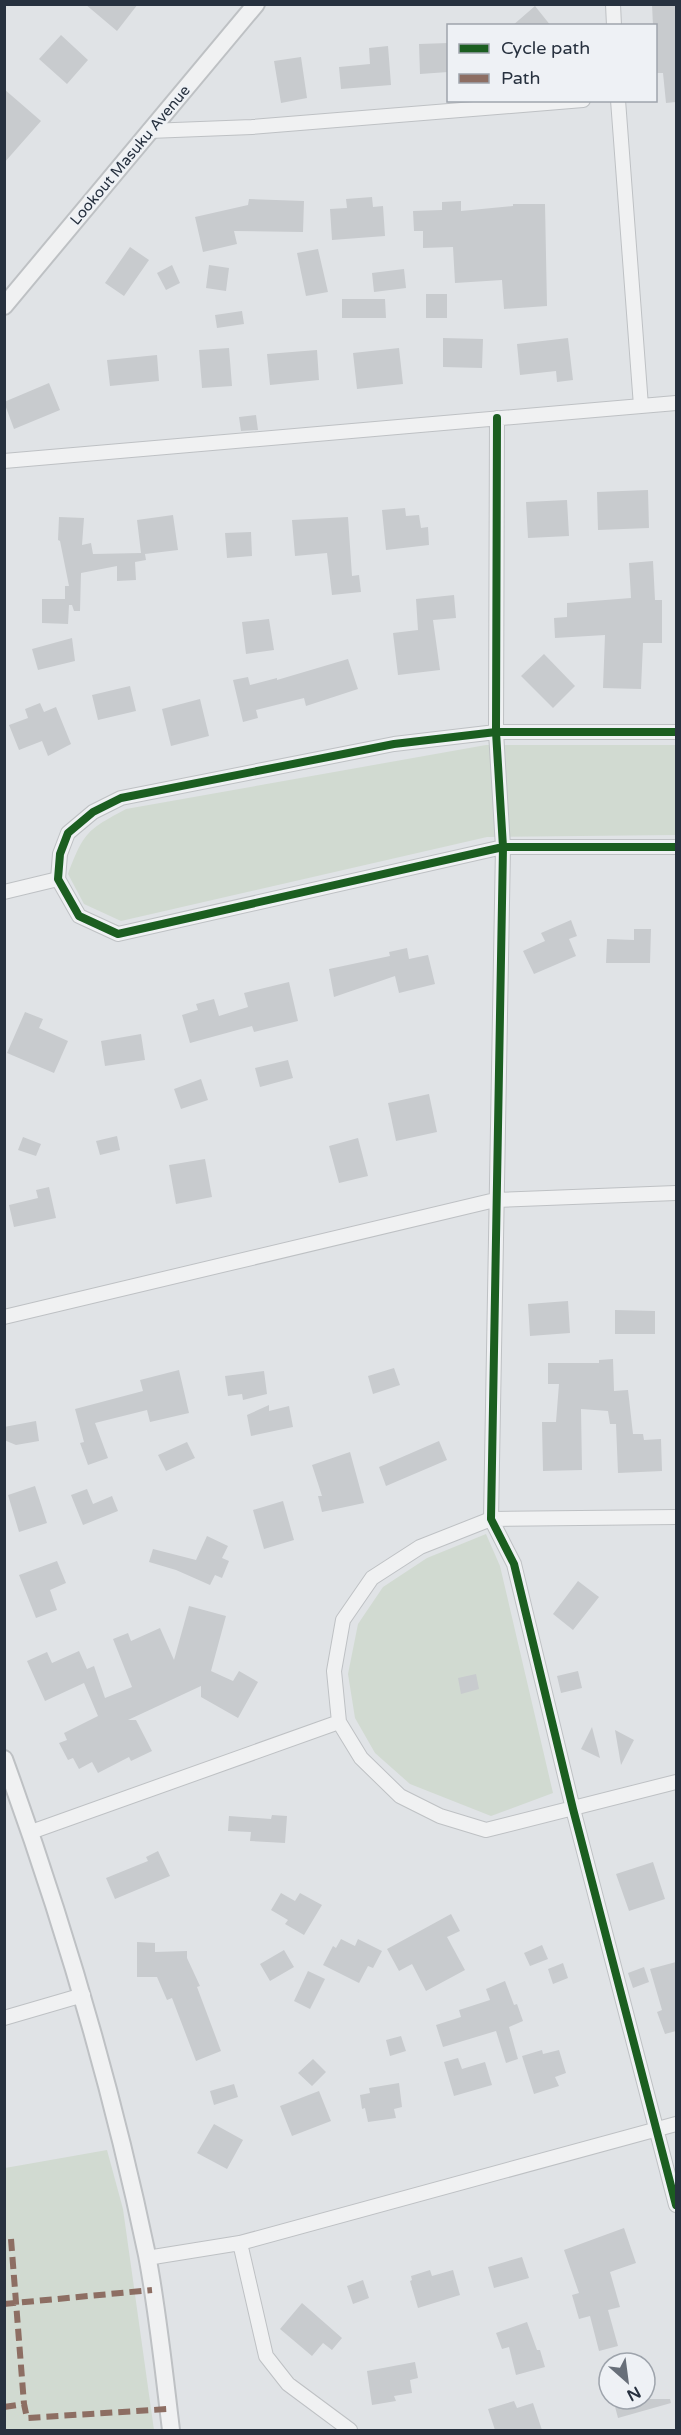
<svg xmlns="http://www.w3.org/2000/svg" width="681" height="2435" viewBox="0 0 681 2435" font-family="'Varela Round',sans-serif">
	<rect width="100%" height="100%" fill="#e0e3e6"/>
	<path fill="#d1dad1" d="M486 745H676V835L487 837 121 921 84 904 68 874C84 832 87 830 126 809Z
		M486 1534 500 1566 553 1793 491 1816 410 1784 375 1753 355 1718 348 1674 358 1624 383 1587 427 1558Z
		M107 2150 123 2209 154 2430H5V2168Z"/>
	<path fill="#c8cbce" d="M85 4H138L117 31Z
		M652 4H676V102L666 103 663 73H656V26H653Z
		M535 6 551 26H512Z
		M61 35 88 60 67 84 39 59Z
		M448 43V72L420 74 419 44Z
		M388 46 391 85 341 89 339 67 370 64 369 48Z
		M301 57 307 98 281 103 274 61Z
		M4 89 41 121 4 163Z
		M372 197 373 207 383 206 385 236 332 240 330 209 347 208 346 199Z
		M249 199 304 201 303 232 234 231 237 244 203 252 195 217 248 205Z
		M461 201V211L513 206V204H545L547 306 504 309 502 280 455 283 453 247 423 248V231H414L413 211 442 210V202Z
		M130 247 149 260 124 296 105 283Z
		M318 249 328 292 306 296 297 253Z
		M172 265 180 283 166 290 157 273Z
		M209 265 229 268 226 291 206 288Z
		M404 269 406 288 374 292 372 273Z
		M426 294H447V318H426Z
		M342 299H385L386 318H342Z
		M242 311 244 324 217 328 215 315Z
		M443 338 483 339 482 368 443 367Z
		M568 338 573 380 557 382 556 371 520 375 517 344Z
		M229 348 232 386 202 388 199 350Z
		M399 348 403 384 357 389 353 353Z
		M317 350 319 380 270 385 267 354Z
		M157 355 159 381 110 386 107 360Z
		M49 383 60 410 14 429 4 402Z
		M256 415 258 430 241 431 239 417Z
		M648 490 649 528 598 530 597 492Z
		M567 500 569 536 528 538 526 502Z
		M405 508 406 516 419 515 421 528 428 527 429 545 386 550 382 510Z
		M173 515 178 550 145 554 146 560 135 562 136 580 117 581V566L81 573 80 611H74L72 605H69L68 624 42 623V599H65V586H69L60 541 58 540 59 517 84 518 82 545 91 543 93 554 141 553 137 520Z
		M348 517 352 576 359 575 361 592 332 595 327 553 295 556 292 520Z
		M251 532 252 556 227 558 225 533Z
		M653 561 655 600H662V643H643L641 689 603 688 605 635 555 638 554 618 567 617V603L631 598 629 563Z
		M454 595 456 618 433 620 440 670 398 675 393 633 418 630 416 599Z
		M269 619 274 650 246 654 242 622Z
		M72 638 75 661 38 670 32 649Z
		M544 654 575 686 553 708 521 676Z
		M348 659 358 689 306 706 304 698 256 710 258 718 243 722 233 680 248 677 250 685 277 678V680Z
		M130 686 136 711 98 720 92 695Z
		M200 699 209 736 171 746 162 709Z
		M40 703 44 712 56 707 71 744 48 756 42 741 19 750 9 725 28 718 25 709Z
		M571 920 577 936 569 939 576 956 534 974 523 951 545 941 541 933Z
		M634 929H651L650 963H606L607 939 634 940Z
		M407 948 409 959 428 955 435 984 399 993 395 976 334 997 329 969 390 956 389 952Z
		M289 982 298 1021 254 1032 252 1026 190 1043 182 1015 198 1010 196 1004 214 999 219 1016 248 1007 244 993Z
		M25 1012 43 1019 39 1028 68 1041 54 1073 7 1053Z
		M141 1034 145 1060 105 1066 101 1041Z
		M288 1060 293 1078 260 1087 255 1068Z
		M201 1079 208 1100 181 1109 174 1089Z
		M429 1094 437 1132 396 1141 388 1103Z
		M117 1136 120 1150 100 1155 96 1141Z
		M23 1137 41 1144 36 1156 18 1150Z
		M358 1138 368 1176 339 1183 329 1146Z
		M205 1159 212 1197 176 1204 169 1165Z
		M49 1187 56 1218 14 1227 9 1205 38 1198 36 1190Z
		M568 1301 570 1333 530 1336 528 1304Z
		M615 1310 655 1311V1334H615Z
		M613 1359 614 1391 628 1390 633 1434H643L644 1440 661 1439 662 1471 618 1473 616 1424H610L608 1411 581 1409 582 1470 543 1471 542 1422H556L559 1384H548V1363H599V1360Z
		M394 1368 400 1385 373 1394 368 1376Z
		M179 1370 189 1413 150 1422 147 1410 95 1423 108 1458 88 1465 80 1443 84 1442 75 1409 143 1391 140 1380Z
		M264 1371 267 1394 243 1400 242 1394 228 1396 225 1376Z
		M269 1405V1411L289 1406 293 1427 251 1436 247 1415Z
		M36 1421 39 1441 16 1445 4 1440V1427Z
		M439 1441 447 1460 386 1486 379 1467Z
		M187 1442 195 1458 166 1471 158 1455Z
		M350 1452 364 1503 322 1512 318 1496H322L312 1465Z
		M35 1486 47 1523 19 1532 8 1495Z
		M87 1489 93 1504 112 1496 118 1511 83 1525 71 1495Z
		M283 1501 294 1540 264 1549 253 1510Z
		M207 1536 228 1546 222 1558 229 1561 222 1578 215 1575 210 1585 176 1570 149 1562 153 1549 196 1560Z
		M57 1561 66 1583 50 1590 57 1610 36 1618 19 1575Z
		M578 1581 599 1597 573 1630 553 1614Z
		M189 1606 226 1616 211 1671 233 1681 239 1671 258 1682 238 1718 201 1697V1686L128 1720H136L152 1751 131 1761 129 1757 98 1773 92 1762 79 1769 73 1758 68 1760 59 1743 67 1740 64 1733 98 1716 84 1683 45 1701 27 1661 47 1652 52 1663 79 1651 87 1669 94 1666 105 1698 132 1687 113 1639 128 1633 131 1641 160 1628 174 1660Z
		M578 1671 582 1688 561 1693 557 1676Z
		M476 1674 479 1689 461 1694 458 1678Z
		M592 1727 600 1758 581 1749Z
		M615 1730 634 1740 621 1765Z
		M272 1815 287 1816 285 1843 250 1841 251 1832 228 1831 229 1816 271 1819Z
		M158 1851 170 1876 115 1899 106 1878 148 1861 146 1857Z
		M653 1862 665 1899 629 1911 616 1874Z
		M281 1893 295 1901 300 1893 322 1905 304 1935 285 1924 288 1920 271 1910Z
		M451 1914 460 1931 447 1937 465 1970 426 1991 412 1964 399 1971 387 1949Z
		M341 1939 355 1946 358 1939 382 1951 373 1968 368 1966 359 1983 323 1965 333 1946 336 1948Z
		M137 1942 155 1943V1952L187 1951V1958L200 1986 197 1987 221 2051 196 2061 172 1998 167 2000 157 1977H137Z
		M542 1945 548 1959 530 1966 524 1953Z
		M284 1950 294 1967 270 1981 260 1964Z
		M676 1962V2031L665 2034 657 2012 662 2010 650 1969Z
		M563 1963 568 1978 553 1984 548 1969Z
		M644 1967 649 1982 633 1988 628 1973Z
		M308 1971 325 1979 310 2009 294 2001Z
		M505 1981 514 2005 517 2004 523 2021 509 2027 518 2059 506 2063 496 2031 443 2047 436 2025 461 2017 459 2010 490 2000 486 1989Z
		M401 2036 406 2051 390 2056 386 2040Z
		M542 2050 543 2054 559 2050 566 2073 555 2077 559 2086 534 2094 522 2056Z
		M458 2058 462 2069 485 2062 492 2085 454 2096 444 2062Z
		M313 2059 326 2072 312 2086 298 2073Z
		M399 2083 402 2107 394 2109 396 2118 368 2122 365 2108 362 2109 360 2095 370 2093 369 2088Z
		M234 2084 238 2097 214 2105 210 2091Z
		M319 2091 331 2121 292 2136 280 2106Z
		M214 2124 243 2140 227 2169 197 2153Z
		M624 2228 636 2263 610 2272 620 2307 608 2310 618 2346 599 2351 590 2316 579 2319 572 2295 579 2293 564 2250Z
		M522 2257 529 2278 494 2288 488 2267Z
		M430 2270 432 2276 453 2270 460 2295 418 2308 410 2281 412 2280 411 2276Z
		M363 2280 369 2298 353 2304 347 2286Z
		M302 2303 342 2338 332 2350 323 2343 312 2356 280 2329Z
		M527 2322 537 2350H540L545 2367 516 2375 509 2347 502 2349 496 2333Z
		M415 2362 418 2378 410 2380 412 2393 394 2396 396 2401 372 2405 367 2371Z
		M613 2399H670L671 2403 618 2418Z
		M514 2401 517 2408 533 2403 542 2430H495L488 2409Z"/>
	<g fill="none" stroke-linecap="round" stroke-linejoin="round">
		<g stroke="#bec1c4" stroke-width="16">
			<path id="minor" d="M613 4 614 26
				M618 100 641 406
				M149 131 252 127 583 100
				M497 418 496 732 503 847 491 1519 514 1564 573 1809 676 2205
				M4 461 676 403
				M676 732H496L394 744 121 798 93 812 68 833 60 854 58 879 79 916 118 934 503 847H676
				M4 892 58 879
				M4 1317 495 1200 676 1193
				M676 1517 491 1519 420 1547 372 1578 343 1620 334 1671 339 1722 361 1758 400 1796 440 1816 486 1830 676 1782
				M31 1832 339 1722
				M4 2018 83 1995
				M240 2243 266 2356 288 2384 350 2430
				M147 2258 240 2243 676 2124"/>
		</g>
		<g stroke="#bec1c4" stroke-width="20">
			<path id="tertiary" d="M4 306 256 4
				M4 1759C63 1921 112 2087 147 2255 158 2313 164 2373 171 2430"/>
		</g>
		<use href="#minor" stroke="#f0f1f2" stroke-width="14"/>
		<use href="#tertiary" stroke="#f0f1f2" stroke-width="16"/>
		<path stroke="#8d6e63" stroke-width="6" stroke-dasharray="12 6" stroke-linecap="butt" d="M11 2239 24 2404
			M4 2304 152 2290
			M4 2407 24 2404 27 2418 168 2409"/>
		<g stroke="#eef1f5" stroke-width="11">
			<path id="cycleway" d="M497 418 496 732 503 847 491 1519 514 1564 573 1809 676 2205
				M676 732H496L394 744 121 798 93 812 68 833 60 854 58 879 79 916 118 934 503 847H676"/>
		</g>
		<use href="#cycleway" stroke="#1b5e20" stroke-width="8"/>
	</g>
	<g text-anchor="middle" stroke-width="4.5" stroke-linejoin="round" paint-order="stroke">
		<g font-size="15" fill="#27313f" stroke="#eef1f5">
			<text transform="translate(130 155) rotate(-50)" y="5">Lookout Masuku Avenue</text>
		</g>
	</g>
	<rect width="681" height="2435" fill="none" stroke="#27313f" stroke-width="12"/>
	<rect x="447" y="24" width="210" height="78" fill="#eef1f5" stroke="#9ea4ac" stroke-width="1.5"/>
	<rect x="459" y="44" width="30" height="9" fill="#1b5e20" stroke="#9ea4ac" stroke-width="1.5"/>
	<text x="501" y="54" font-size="18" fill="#27313f">Cycle path</text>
	<rect x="459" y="74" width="30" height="9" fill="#8d6e63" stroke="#9ea4ac" stroke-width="1.5"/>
	<text x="501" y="84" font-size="18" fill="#27313f">Path</text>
	<g transform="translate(627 2381) rotate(152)"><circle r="28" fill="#eef1f5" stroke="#9ea4ac" stroke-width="1.5"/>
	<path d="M0-4.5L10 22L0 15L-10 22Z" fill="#686f79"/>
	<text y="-9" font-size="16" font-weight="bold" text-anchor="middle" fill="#27313f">N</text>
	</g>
</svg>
